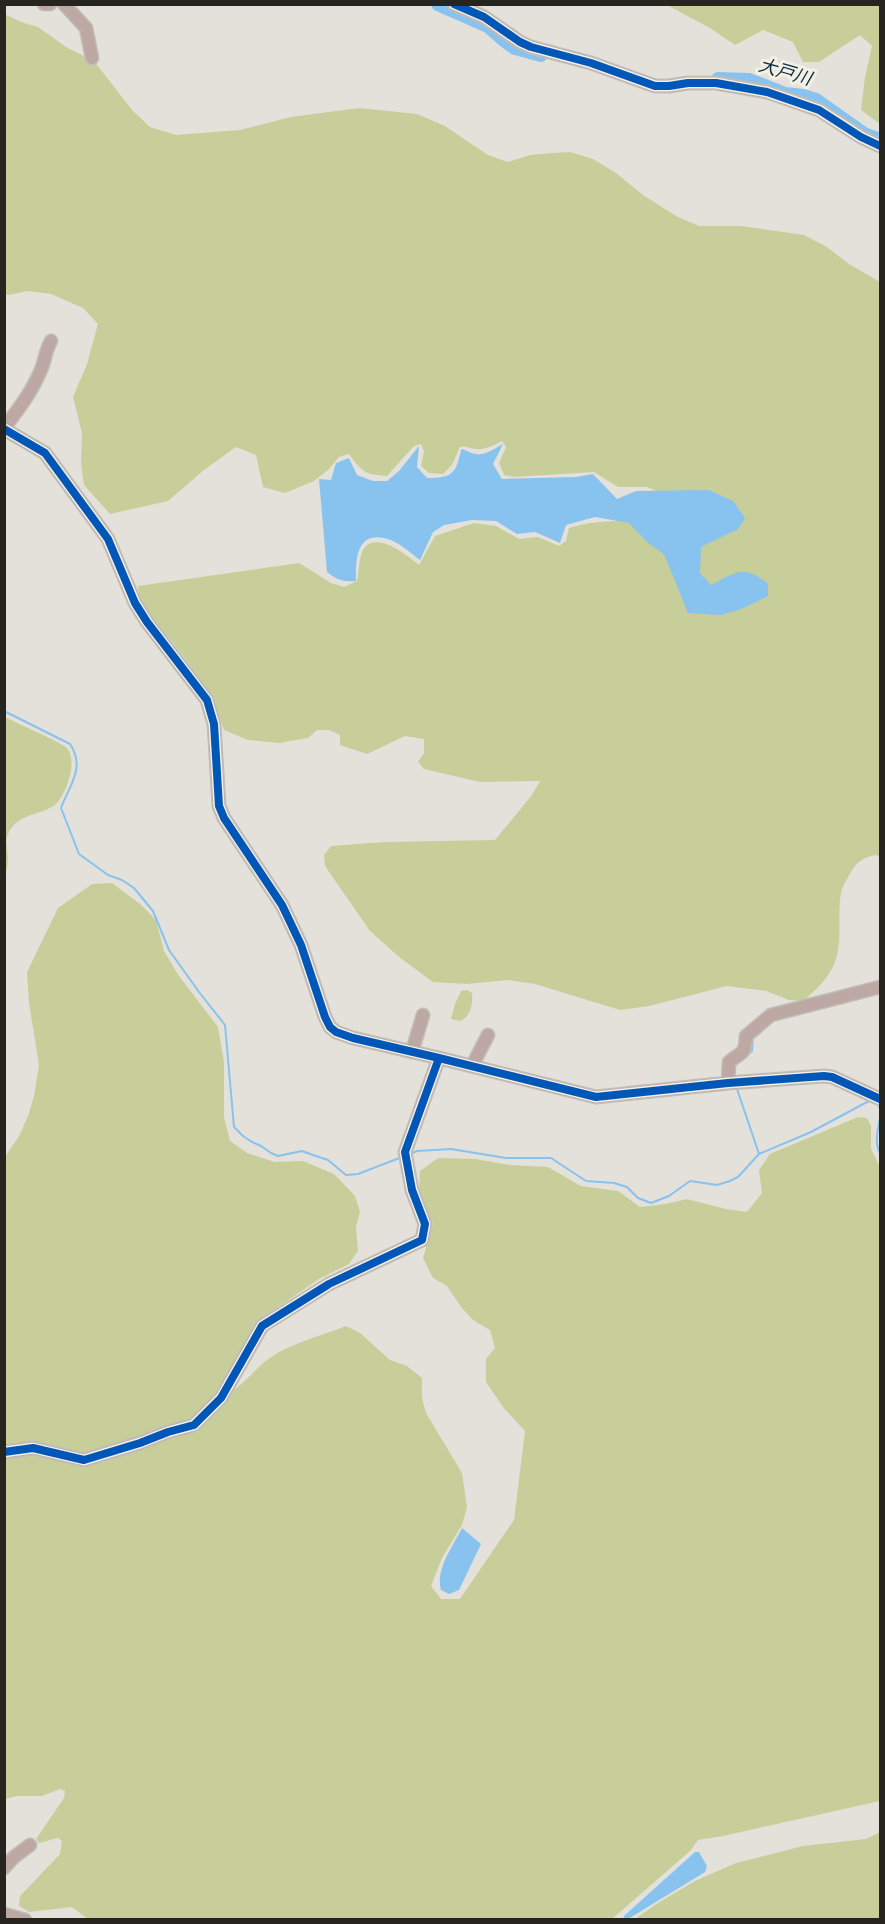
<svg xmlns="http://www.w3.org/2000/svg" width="885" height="1924" viewBox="0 0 885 1924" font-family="Montserrat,'Noto Sans JP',sans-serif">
	<rect width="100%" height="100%" fill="#e4e1da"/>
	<path fill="#c8ce9a" d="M667 5H880V124L861 110 865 77 872 46 860 35 819 62H803L793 42 763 30 735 45 710 28Z
		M4 14 24 23 38 27 66 47 94 61 132 110 150 127 176 135 240 130 291 117 359 108 417 114 445 126 488 155 508 162 530 155 552 153 570 152 593 159 616 173 643 195 676 216 699 226H741L804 235 827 247 849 264 880 282V857L876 855C865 857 857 861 851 872 848 878 842 886 841 893 837 915 843 940 835 962 829 978 816 990 803 1001L789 1000 766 991 727 986 649 1006 620 1010 535 984 508 980 467 984 433 982 399 957 370 931 325 866 324 855 331 846 385 842 495 840 532 795 540 781 480 782 424 769 418 762 424 753V739L405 736 367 754 340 745V735L329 730H317L308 738 279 743 248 740 224 730C209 680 170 641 139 601L138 586 299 563 331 583 344 587 357 581C359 572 359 560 362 552 373 528 407 555 419 565L435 536 474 523 496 526 519 539 538 537 559 546 566 541 569 528C598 519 630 521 660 519L674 498 647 487H618L594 472 514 477 504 475 499 463 506 447 502 441C494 445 486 450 476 449 470 449 466 446 460 447L452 465 443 474 429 473 421 466 424 452 421 444 414 446 387 476C364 474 362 472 349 454L339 457 329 469 314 481 285 493 263 487 256 455 236 447 204 470 168 501 110 514 84 485 81 463 82 433 73 397 87 364 98 324 83 308 51 294 27 291 9 295 5 294Z
		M5 717C16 723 61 742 67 748 78 761 67 793 56 804 42 816 19 812 9 832 4 842 8 849 8 859 8 865 6 872 5 877Z
		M112 883 140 904 156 920 164 951 179 976 218 1027 224 1062V1117L230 1141 247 1153 275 1162 303 1161 334 1174 355 1196 360 1211 356 1227 358 1251 349 1264 319 1279 255 1323 226 1378 231 1392C245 1383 254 1370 267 1360 290 1343 320 1336 346 1326L360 1333 390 1360 407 1366 422 1378V1398L426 1413 462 1473 467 1507 462 1525 442 1558 431 1586 441 1599H460L514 1520 525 1431 503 1407 486 1382V1359L495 1348 490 1330 473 1320 461 1307 447 1286 433 1278 423 1258 433 1224 419 1195 420 1171 438 1158 475 1159 510 1165 548 1167 581 1186 618 1191 640 1207 666 1204 687 1199 726 1209 747 1212 762 1193 759 1170 770 1154 858 1117 867 1118 871 1126V1149L880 1167V1801L723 1836 698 1840 690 1851 612 1919 89 1920 72 1907 29 1912 19 1906 20 1896 60 1854 62 1841 58 1838 39 1843 36 1839 64 1798 65 1791 60 1789 42 1796H17L5 1799V1157L19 1136 28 1116 34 1096 39 1065 29 1003 27 972 58 908 92 884Z
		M467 990 472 993C473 1005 471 1016 460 1021L451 1019 455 1004 461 991Z
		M880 1832V1919H635L658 1903 695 1881 736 1863 803 1846 866 1839Z"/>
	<path fill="#88c2ee" d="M503 444 493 464 502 479 576 477 593 474 617 499 636 491 709 490 733 501 745 518 738 529 701 547 700 573 711 585C735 572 744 564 768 584V596L741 609 721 615 688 613 664 554 648 543 629 523 595 517 566 525 560 543 535 532 517 534 496 521 472 520 444 525 433 532 420 560C412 554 402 545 393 541 359 527 355 554 356 581 343 582 337 580 327 572L319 479 331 480 336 463 349 458 357 475 373 481H387L399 471 419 446 417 467 427 478C452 478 456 474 461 450L463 449C480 459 487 453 503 444Z
		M462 1528 481 1544 459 1590 449 1594 441 1590C435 1570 453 1546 462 1528Z
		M695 1852H699L707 1866 705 1872 628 1919H624V1916Z"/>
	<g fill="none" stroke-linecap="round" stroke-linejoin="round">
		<path stroke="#88c2ee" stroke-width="2" d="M4 711 70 744C86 768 69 786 61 808L79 854 108 875 122 880 134 888 153 911 169 950 199 992 225 1025 234 1127 243 1136 252 1142 261 1146 271 1153 278 1156 302 1151 313 1155 328 1160 346 1175 358 1174 402 1157
			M745 1057 752 1051 753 1037
			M736 1086 759 1154
			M880 1118C878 1129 874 1143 880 1153
			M410 1154 417 1151 451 1149 506 1158H551L586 1181 614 1183 627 1187 638 1198 651 1203 669 1196 690 1181 717 1185 730 1181 738 1177 759 1154 811 1132 869 1101 878 1104 880 1109"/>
		<path stroke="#88c2ee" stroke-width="14" d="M438 4 488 26 505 41 515 48 541 55
			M718 79 749 80 785 94 803 96 816 100 864 134 880 140"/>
		<g stroke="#c1beb9" stroke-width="15">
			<path id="minor" d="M44 4H50
				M64 4 86 28 92 58
				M454 4 484 17 520 42 531 47 591 63 655 86H669L688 83H716L767 92 819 110 861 137 880 146
				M4 428C18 410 31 393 40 372 45 362 45 351 51 341
				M4 429 45 453 108 539 135 603 147 622 207 700 214 724 219 806 224 818 282 905 301 945 325 1017 330 1027 336 1032 353 1038 439 1058 596 1097 728 1083 824 1076 832 1077 880 1099
				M412 1052 423 1015
				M472 1066 488 1035
				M728 1083 729 1062C742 1051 745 1056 746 1036L771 1015 880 987
				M4 1452 33 1448 84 1460 140 1443 168 1432 194 1425 221 1398 262 1326 329 1284 422 1240 425 1224 412 1190 405 1152 439 1058
				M4 1868 14 1857 30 1845
				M4 1914 25 1920"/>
		</g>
		<use href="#minor" stroke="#bda8a4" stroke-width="12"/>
		<g stroke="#f4f0e4" stroke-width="11">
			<path id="cycleway" d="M454 4 484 17 520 42 531 47 591 63 655 86H669L688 83H716L767 92 819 110 861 137 880 146
				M4 429 45 453 108 539 135 603 147 622 207 700 214 724 219 806 224 818 282 905 301 945 325 1017 330 1027 336 1032 353 1038 439 1058 596 1097 728 1083 824 1076 832 1077 880 1099
				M4 1452 33 1448 84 1460 140 1443 168 1432 194 1425 221 1398 262 1326 329 1284 422 1240 425 1224 412 1190 405 1152 439 1058"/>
		</g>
		<use href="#cycleway" stroke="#0057b8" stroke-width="8"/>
	</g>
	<g text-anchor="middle" stroke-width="6" stroke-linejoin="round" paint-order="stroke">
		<g font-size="18" font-style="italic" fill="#082c46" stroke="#f4f0e4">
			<text transform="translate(785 72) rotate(16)" y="6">大戸川</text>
		</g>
	</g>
	<rect width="885" height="1924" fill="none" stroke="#25241f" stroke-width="12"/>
</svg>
